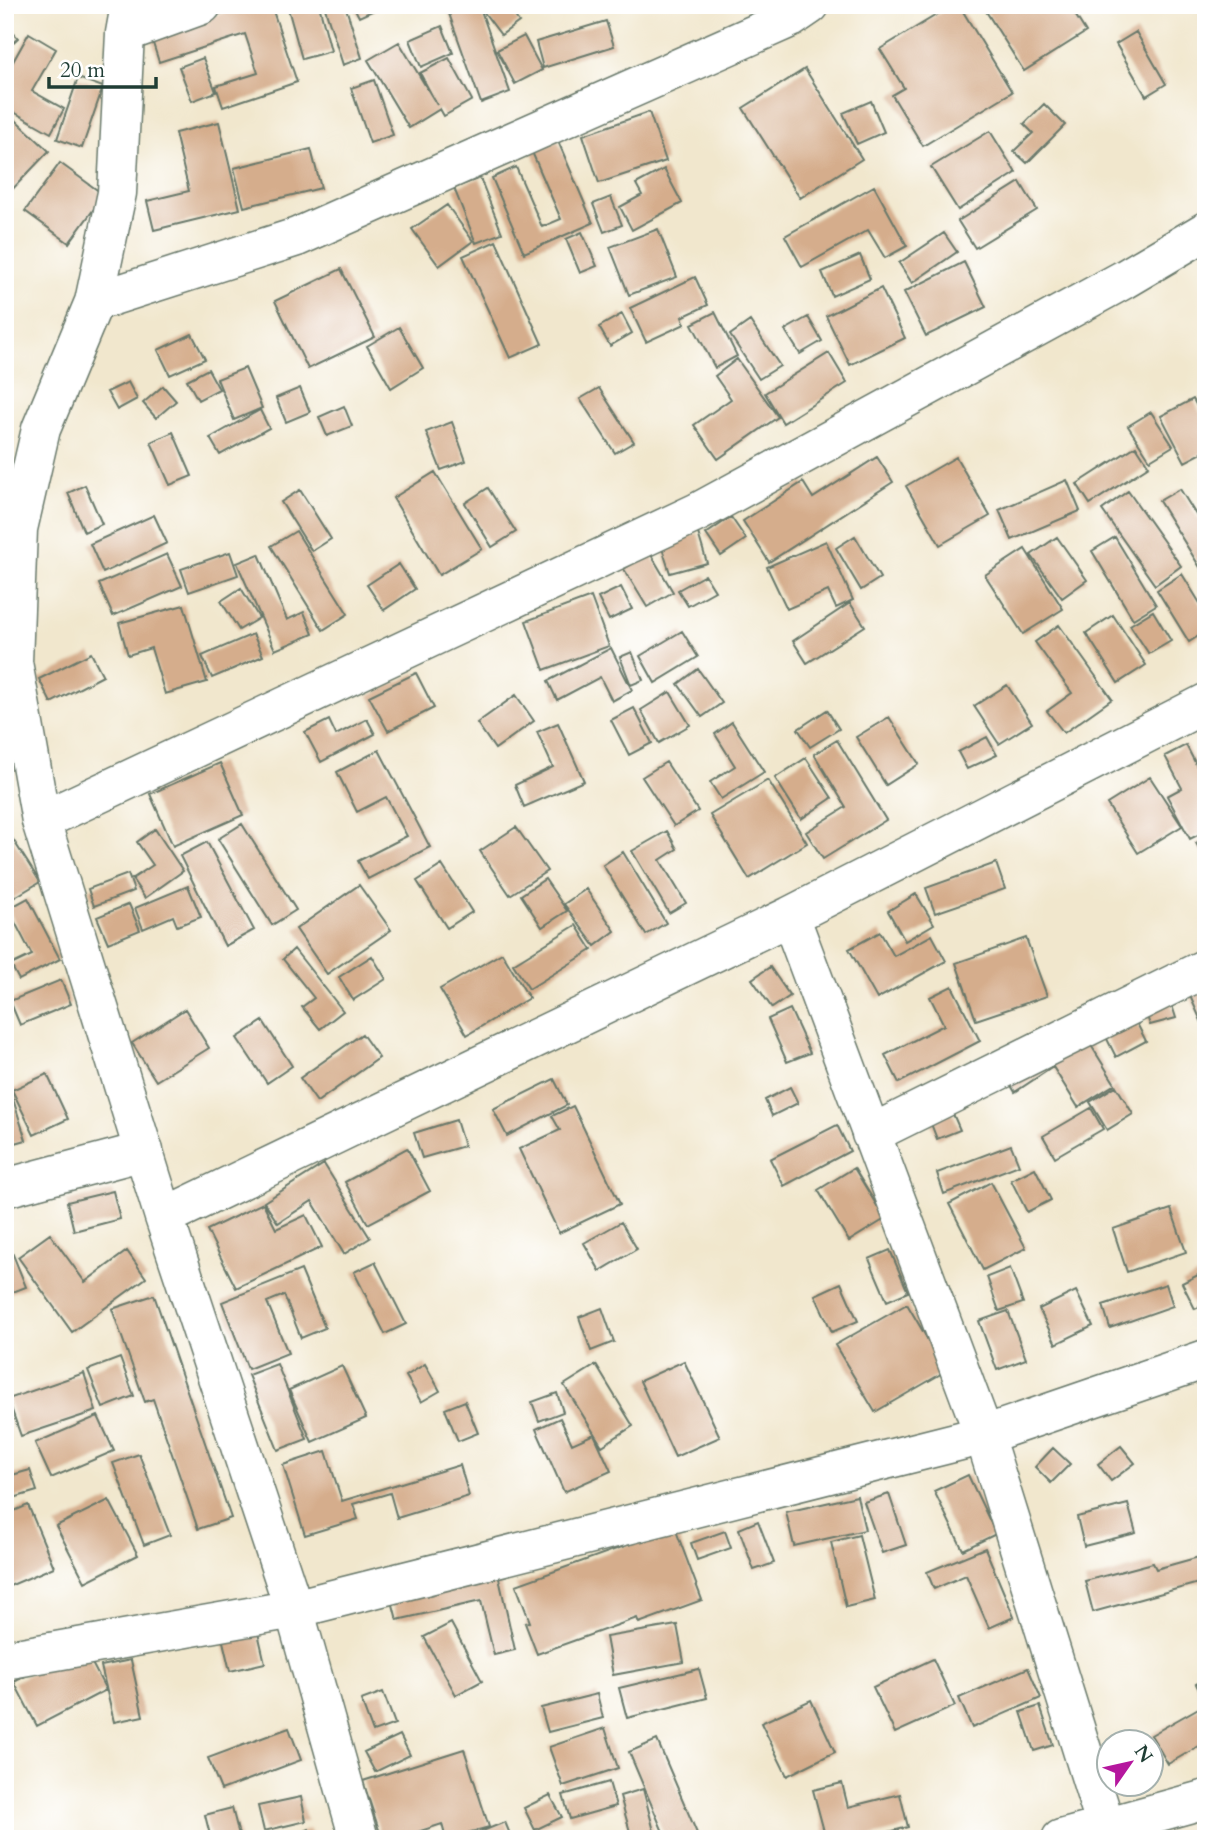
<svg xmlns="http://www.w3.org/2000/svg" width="1211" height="1844" viewBox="0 0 1211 1844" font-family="Cardo,serif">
	<rect width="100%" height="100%" fill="#fff"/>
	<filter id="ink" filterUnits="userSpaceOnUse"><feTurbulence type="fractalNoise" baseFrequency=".0143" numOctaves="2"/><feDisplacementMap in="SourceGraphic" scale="14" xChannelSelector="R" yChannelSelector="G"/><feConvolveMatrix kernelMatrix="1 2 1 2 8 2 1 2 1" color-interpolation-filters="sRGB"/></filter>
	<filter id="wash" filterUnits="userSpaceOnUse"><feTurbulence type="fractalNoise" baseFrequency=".00686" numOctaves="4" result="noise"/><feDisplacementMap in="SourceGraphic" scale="28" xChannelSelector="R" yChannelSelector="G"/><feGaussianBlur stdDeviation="1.57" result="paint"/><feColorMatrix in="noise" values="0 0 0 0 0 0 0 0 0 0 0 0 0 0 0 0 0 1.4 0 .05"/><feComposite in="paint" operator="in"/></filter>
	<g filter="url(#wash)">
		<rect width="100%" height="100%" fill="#f1e7cd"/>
		<g id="blocks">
			<path fill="#d5ad8c" d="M246 5H271L297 82 223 107 216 86 258 73 245 34 159 62 151 37Z
				M287 5H319L331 51 302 59Z
				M324 5H345L362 58 343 65Z
				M353 5H385L359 17Z
				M455 5H479L510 92 481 103 447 8Z
				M491 5H507L519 22 501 35 483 11Z
				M953 5H959L1012 92 923 146 892 95 904 88 880 49Z
				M982 5H1069L1086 32 1024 71Z
				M606 21 614 46 543 68 536 42Z
				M5 24 18 38 5 50Z
				M442 26 453 53 421 67 410 40Z
				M1136 32 1166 84 1146 96 1116 44Z
				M29 33 56 49 32 91 64 109 51 133 5 107V76Z
				M524 36 542 70 515 84 497 50Z
				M399 42 437 105 420 73 449 58 472 100 444 116 440 109 409 128 368 60Z
				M203 58 216 92 192 101 179 67Z
				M805 69 862 159 800 198 743 108Z
				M78 78 103 87 82 148 57 139Z
				M374 80 393 135 370 143 351 88Z
				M871 101 884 132 857 144 843 113Z
				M1044 104 1065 125 1027 163 1014 151 1033 133 1024 124Z
				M5 110 49 151 5 197Z
				M649 112 666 161 599 183 583 135Z
				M219 122 240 209 154 230 147 201 189 191 175 133Z
				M990 131 1016 173 958 210 931 167Z
				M558 141 593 223 524 253 492 178 516 167 542 227 561 219 532 152Z
				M311 149 321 188 244 207 234 168Z
				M60 163 104 195 69 243 25 211Z
				M664 169 682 203 632 230 620 207 642 195 636 184Z
				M480 178 502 233 476 243 454 188Z
				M1020 182 1037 210 975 248 958 221Z
				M874 186 907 246 885 258 868 230 802 267 785 236Z
				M611 197 622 225 604 232 593 204Z
				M447 205 473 241 439 266 412 229Z
				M658 229 677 277 629 295 610 247Z
				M582 232 597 266 580 273 566 239Z
				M944 233 957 252 912 283 899 263Z
				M496 241 542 344 510 358 463 256Z
				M860 255 870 279 832 296 822 272Z
				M964 262 986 307 926 336 904 292Z
				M341 269 375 337 308 369 275 301Z
				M695 277 708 305 682 317 685 324 646 342 630 308Z
				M881 288 905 338 850 365 826 316Z
				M715 312 737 356 715 368 692 324Z
				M622 314 632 333 610 346 599 327Z
				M808 317 822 341 800 354 785 330Z
				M750 321 780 366 759 379 730 335Z
				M399 327 423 368 391 388 367 346Z
				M192 334 205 359 170 375 158 350Z
				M829 353 847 383 783 423 765 393Z
				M737 359 778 417 718 459 694 425 731 399 715 376Z
				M245 368 262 408 234 420 217 379Z
				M208 369 219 389 198 400 187 380Z
				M128 382 137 399 117 410 107 392Z
				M163 386 176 401 156 418 143 403Z
				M300 388 310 412 286 422 276 398Z
				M599 388 634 442 615 453 580 399Z
				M1193 399 1206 423V451L1185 462 1161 416Z
				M344 406 352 426 327 436 319 417Z
				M260 410 269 428 220 455 210 438Z
				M1151 412 1173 446 1150 460 1128 426Z
				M452 422 466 461 441 470 426 432Z
				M173 432 192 476 170 485 151 442Z
				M1136 446 1149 466 1090 504 1077 484Z
				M877 457 893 482 769 562 743 521 803 482 813 498Z
				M956 457 990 516 940 545 906 486Z
				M435 472 482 549 439 575 393 498Z
				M1067 480 1080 511 1012 540 999 510Z
				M85 485 102 524 84 532 68 493Z
				M488 488 516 532 492 547 465 503Z
				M1180 489 1206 531V577L1159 501Z
				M300 490 331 539 312 551 281 502Z
				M1128 491 1181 566 1155 585 1102 510Z
				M154 515 167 543 103 573 90 544Z
				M731 517 746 539 721 556 706 534Z
				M296 531 348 614 323 630 271 546Z
				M698 533 707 563 670 573 661 545Z
				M855 536 880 578 861 590 836 548Z
				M1057 537 1087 580 1062 598 1031 555Z
				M1115 537 1156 605 1133 619 1092 551Z
				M826 541 853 600 836 608 828 591 787 609 767 567Z
				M1025 549 1063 609 1023 634 985 575Z
				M230 552 238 575 189 592 181 569Z
				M650 553 673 592 647 607 624 569Z
				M167 554 182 586 113 616 99 584Z
				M259 554 287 620 304 612 313 634 275 650 237 563Z
				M399 564 415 589 384 610 367 585Z
				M1182 574 1206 613V631L1189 642 1157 590Z
				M705 575 715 591 688 606 678 590Z
				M621 587 632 609 609 620 598 598Z
				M241 588 259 618 239 630 221 601Z
				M591 597 609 646 544 670 526 621Z
				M850 603 865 626 807 663 793 641Z
				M184 605 207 682 165 694 151 648 128 655 119 623Z
				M1153 611 1171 641 1149 654 1130 625Z
				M1113 615 1146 665 1118 683 1086 633Z
				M1059 625 1112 699 1064 733 1047 711 1072 693 1035 642Z
				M682 631 698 657 655 683 640 656Z
				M253 634 263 656 212 678 202 656Z
				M611 648 632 690 612 701 600 677 557 700 548 681Z
				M632 652 643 680 631 685 620 657Z
				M91 653 103 676 51 703 39 679Z
				M698 669 722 703 702 717 678 684Z
				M416 673 434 708 388 731 369 696Z
				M1007 685 1032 723 999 744 974 706Z
				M670 692 690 725 659 743 641 710Z
				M516 695 534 721 495 749 477 723Z
				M634 708 652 743 629 755 611 720Z
				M827 710 839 729 810 747 798 729Z
				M889 717 919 764 886 785 856 737Z
				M367 719 375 734 321 762 305 732 329 720 336 735Z
				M732 722 764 772 721 799 710 782 735 766 715 734Z
				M558 723 584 781 524 807 515 785 553 767 537 732Z
				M987 737 997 755 967 769 958 752Z
				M837 740 886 820 823 859 806 832 846 807 814 754Z
				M1186 745 1206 784V831L1190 839 1167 796 1182 788 1165 756Z
				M379 750 430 847 368 879 358 861 407 836 386 797 357 812 337 772Z
				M806 758 832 798 801 819 775 778Z
				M666 762 698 811 674 826 642 777Z
				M220 763 243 815 173 846 150 794Z
				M1150 777 1182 826 1138 853 1107 804Z
				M768 780 807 843 749 879 710 815Z
				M242 824 296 910 272 925 218 839Z
				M5 827 40 882 5 903Z
				M516 827 547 871 510 895 480 851Z
				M155 829 183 871 145 898 132 879 153 865 137 842Z
				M667 831 677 849 660 860 686 903 669 913 632 851Z
				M1206 838V861L1196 843Z
				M207 842 254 930 225 946 180 856Z
				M623 852 666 923 646 935 603 865Z
				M996 863 1005 889 935 913 926 888Z
				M442 865 472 912 447 928 417 881Z
				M128 874 134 891 94 906 88 889Z
				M545 879 567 911 542 927 521 895Z
				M359 885 391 930 327 974 296 929Z
				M188 886 201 917 177 926 173 916 143 929 135 908Z
				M586 889 615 931 595 946 564 904Z
				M916 894 934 924 905 941 888 911Z
				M28 898 60 959 19 980 11 965 32 955 8 909Z
				M129 904 140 930 108 943 97 917Z
				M576 925 592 950 529 989 513 964Z
				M880 932 894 956 932 935 946 961 877 999 849 949Z
				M1026 938 1047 996 976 1020 956 963Z
				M294 949 343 1011 320 1029 302 1007 314 998 283 959Z
				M502 953 529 998 467 1035 440 989Z
				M372 956 386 979 353 1000 339 977Z
				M770 967 790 996 772 1008 752 979Z
				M1206 979V1032L1186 987Z
				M61 980 71 1004 20 1025 10 1001Z
				M952 986 980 1041 899 1083 885 1055 944 1025 930 997Z
				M1170 999 1176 1018 1150 1025 1144 1007Z
				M185 1009 209 1048 156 1081 132 1043Z
				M790 1009 810 1053 787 1062 768 1019Z
				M1130 1010 1146 1041 1116 1057 1100 1025Z
				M263 1021 292 1066 267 1083 237 1038Z
				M362 1034 379 1058 317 1102 300 1078Z
				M1084 1034 1115 1084 1078 1107 1053 1067 1015 1092 1009 1082Z
				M5 1074 26 1140 5 1146Z
				M47 1074 68 1119 34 1135 12 1090Z
				M554 1079 567 1105 507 1136 493 1109Z
				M1116 1086 1133 1114 1107 1130 1090 1102Z
				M790 1087 798 1103 772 1116 765 1100Z
				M573 1106 620 1204 559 1233 519 1149 560 1130 552 1116Z
				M950 1107 960 1130 937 1139 928 1116Z
				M1091 1108 1103 1129 1055 1157 1043 1136Z
				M456 1120 464 1146 422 1158 414 1133Z
				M837 1125 850 1151 784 1186 770 1159Z
				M1011 1145 1019 1165 944 1194 937 1173Z
				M407 1148 430 1191 368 1224 345 1182Z
				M324 1164 370 1238 344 1254 312 1201 278 1223 264 1202Z
				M854 1168 885 1219 849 1241 818 1190Z
				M1035 1168 1051 1200 1027 1212 1011 1180Z
				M991 1182 1026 1248 983 1270 949 1204Z
				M113 1191 120 1219 74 1231 67 1202Z
				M263 1203 276 1229 306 1215 322 1247 236 1288 207 1230Z
				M1171 1209 1186 1252 1127 1272 1113 1229Z
				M621 1222 637 1249 600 1271 584 1243Z
				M50 1234 85 1282 127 1251 146 1278 72 1332 18 1257Z
				M10 1247 26 1287 5 1295V1249Z
				M890 1250 908 1292 887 1301 869 1259Z
				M375 1262 406 1324 385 1334 354 1272Z
				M1010 1268 1023 1303 999 1311 987 1277Z
				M301 1270 325 1328 301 1338 284 1295 267 1302 288 1353 248 1369 222 1302Z
				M1206 1271V1304L1195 1309 1182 1283Z
				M841 1283 858 1321 832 1332 815 1295Z
				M1166 1284 1173 1306 1110 1328 1103 1305Z
				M1076 1291 1093 1326 1056 1344 1039 1309Z
				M154 1295 231 1518 198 1529 153 1399 145 1402 112 1309Z
				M907 1304 946 1371 875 1412 835 1345Z
				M602 1308 614 1342 591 1351 579 1317Z
				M1008 1311 1026 1359 997 1370 979 1321Z
				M120 1358 134 1396 103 1408 88 1370Z
				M684 1361 720 1437 675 1457 640 1381Z
				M277 1364 307 1439 278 1450 248 1375Z
				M425 1364 440 1391 421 1402 406 1376Z
				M596 1365 633 1426 602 1446 564 1385Z
				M342 1366 366 1418 312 1442 289 1390Z
				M84 1373 96 1411 21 1436 8 1399Z
				M557 1393 563 1412 539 1421 532 1402Z
				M465 1401 478 1433 458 1441 445 1409Z
				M98 1416 114 1451 51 1478 35 1443Z
				M560 1418 572 1444 594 1434 611 1471 564 1492 536 1429Z
				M1121 1446 1135 1463 1111 1481 1098 1464Z
				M1053 1448 1070 1464 1051 1483 1035 1467Z
				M326 1451 342 1501 460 1465 469 1496 397 1518 390 1493 353 1504 358 1519 305 1535 283 1465Z
				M139 1454 170 1535 144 1545 113 1463Z
				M30 1470 37 1491 10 1499 5 1477Z
				M968 1475 996 1534 963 1550 934 1491Z
				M889 1494 906 1545 882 1553 864 1502Z
				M857 1496 865 1530 794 1546 786 1512Z
				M109 1500 138 1555 85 1582 56 1526Z
				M1128 1504 1136 1533 1084 1546 1077 1517Z
				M28 1505 54 1567 5 1588V1515Z
				M758 1521 774 1563 754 1570 739 1529Z
				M675 1528 702 1600 639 1623 637 1618 537 1654 525 1623 530 1622 516 1585Z
				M725 1531 731 1548 697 1560 691 1543Z
				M859 1535 875 1600 846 1607 831 1542Z
				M985 1548 1014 1617 989 1628 966 1575 934 1589 927 1572Z
				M1206 1555V1581L1093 1612 1085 1581 1153 1563 1156 1569Z
				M497 1569 515 1650 494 1655 481 1601 397 1620 390 1593Z
				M252 1607 265 1663 230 1671 222 1637Z
				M451 1623 482 1681 456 1695 424 1637Z
				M677 1625 684 1662 613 1675 606 1637Z
				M83 1646 106 1690 37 1726 14 1682Z
				M933 1659 955 1706 895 1733 873 1687Z
				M131 1660 143 1716 114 1722 101 1666Z
				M1028 1668 1041 1698 972 1728 959 1698Z
				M699 1669 707 1698 627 1718 619 1688Z
				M1206 1679V1704L1196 1684Z
				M383 1692 395 1724 373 1732 361 1700Z
				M597 1694 603 1718 548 1732 541 1708Z
				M811 1700 835 1752 787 1776 761 1723Z
				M1040 1706 1053 1745 1034 1751 1021 1712Z
				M1202 1706 1206 1713V1742L1168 1764 1151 1735Z
				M289 1728 301 1760 221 1790 208 1758Z
				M605 1728 618 1768 563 1786 549 1747Z
				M400 1735 410 1755 375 1772 364 1752Z
				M657 1740 699 1838 697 1839H666L629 1752Z
				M464 1749 489 1827 446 1839 442 1824 396 1839H382L363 1781Z
				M609 1782 616 1806 570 1819 563 1795Z
				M842 1783 848 1807 900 1794 908 1827 862 1839H826L813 1790Z
				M643 1789 656 1839H632L620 1796Z
				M550 1795 562 1817 535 1830 524 1808Z
				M301 1797 306 1821 264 1831 258 1806Z
				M232 1808 240 1839H211L205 1815Z
				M505 1822 512 1839H463Z
				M309 1829 314 1839H289Z"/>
		</g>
	</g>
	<g filter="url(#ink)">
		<use href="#blocks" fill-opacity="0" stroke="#68786a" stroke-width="2"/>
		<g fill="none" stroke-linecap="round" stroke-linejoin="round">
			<g stroke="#68786a" stroke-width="41">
				<path id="minor" d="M130 5 125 33 117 193 94 302 41 429 18 529 13 662 41 821 164 1217 294 1609 359 1839
					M125 33 202 5
					M94 302 297 237 791 18 810 5
					M41 821 698 512 1123 280 1206 231
					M790 916 984 1435 1106 1827
					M871 1134 1206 968
					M5 1188 144 1151
					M164 1217 790 916 1206 703
					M5 1660 294 1609 984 1435 1206 1359
					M1061 1839 1206 1799"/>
			</g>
			<use href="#minor" stroke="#fff" stroke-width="38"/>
		</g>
	</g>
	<rect width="1211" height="1844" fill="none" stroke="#fff" stroke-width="28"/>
	<g transform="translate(1130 1763) rotate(56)"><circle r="33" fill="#ffffff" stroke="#a5b1ae" stroke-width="2"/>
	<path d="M0-5L12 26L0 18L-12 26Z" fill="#b5179e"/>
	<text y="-10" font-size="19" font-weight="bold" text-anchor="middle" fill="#1f3d34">N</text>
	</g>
	<path d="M49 77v10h107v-10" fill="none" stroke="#1f3d34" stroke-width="3.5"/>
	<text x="60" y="77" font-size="21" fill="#1f3d34" stroke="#ffffff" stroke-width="5" paint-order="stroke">20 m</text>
</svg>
